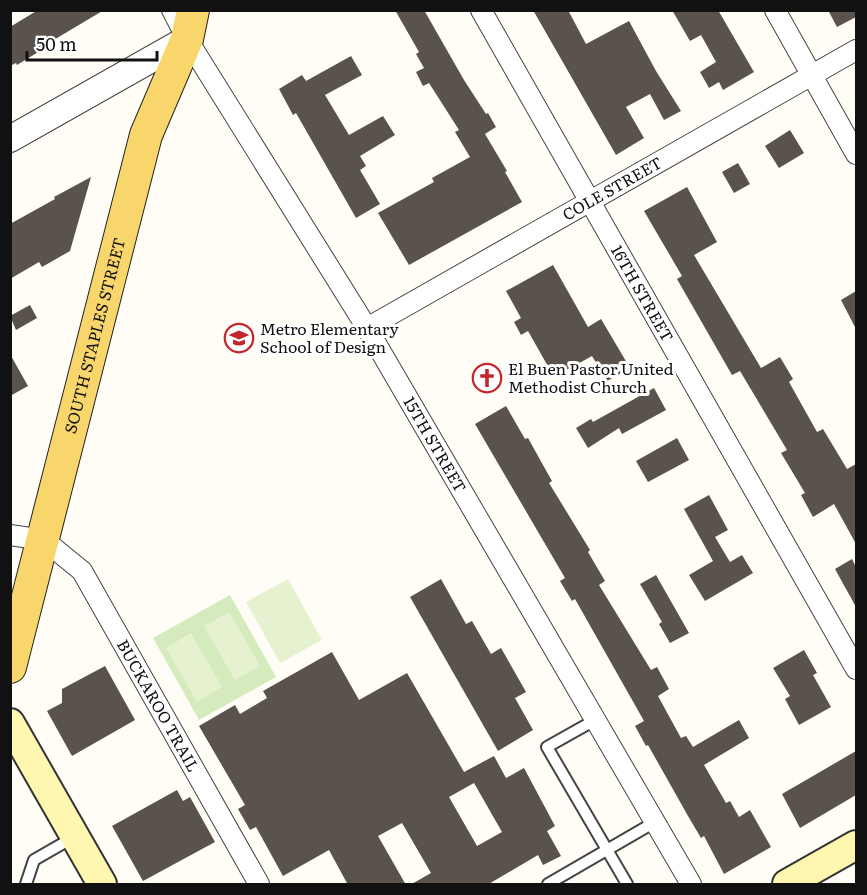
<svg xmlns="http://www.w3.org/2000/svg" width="867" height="895" viewBox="0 0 867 895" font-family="Literata,serif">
	<rect width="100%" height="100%" fill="#fffdf5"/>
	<path fill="#d5ebbd" d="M230 595 276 677 199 720 153 638Z"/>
	<path fill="#e6f2cf" d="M288 579 322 640 280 663 246 602Z
		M229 612 260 666 235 680 204 626Z
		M191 633 222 687 197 702 166 648Z"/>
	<path fill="#5a524d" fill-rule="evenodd" d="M38 10H104L47 44 48 46 17 65 16 63 10 66V27Z
		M395 10H424L464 80 486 114 488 113 496 127 485 134 507 171 505 172 522 202 409 265 378 213 434 182 432 178 470 157 455 132 459 130 429 83 423 86 416 72 424 68 416 54 419 52Z
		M533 10H568L586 44 629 21 656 71 681 111 664 120 650 94 626 107 644 138 616 155Z
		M672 10H718L754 72 723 90 719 82 709 88 700 72 716 62 701 35 690 41Z
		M828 10H856V17L837 27Z
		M351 56 362 75 325 95 349 135 383 116 395 135 360 156 366 166 360 170 380 204 356 218 296 113 293 115 279 89 302 75 306 81Z
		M790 130 804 153 779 168 765 146Z
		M738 163 750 184 734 193 722 172Z
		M91 177 70 251 42 267 39 262 10 279V224L55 199 54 197Z
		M687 187 717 242 694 255 761 368 780 357 793 379 789 382 817 432 823 429 847 469 856 464V544L834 504 813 517 801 495 805 493 781 453 787 450 740 371 732 375 677 279 682 276 644 211Z
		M553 265 588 327 601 319 630 368 607 381 592 356 554 377 528 331 521 335 514 322 521 318 506 291Z
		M856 291V329L841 300Z
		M30 305 37 318 16 330 10 316Z
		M10 354 28 386 10 396Z
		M654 388 666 410 622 434 619 428 588 448 576 428 591 419 593 422Z
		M506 406 525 439 528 438 543 465 552 481 549 483 590 550 588 552 605 581 599 585 651 670 657 667 669 689 658 696 681 738 686 736 693 747 739 720 749 738 704 765 726 803 730 801 739 817 750 810 771 847 724 874 704 836 701 838 688 816 648 745 646 746 635 726 644 721 575 599 572 601 560 581 565 578 475 424Z
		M677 438 689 460 648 482 636 461Z
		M709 495 728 530 715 537 730 562 742 555 753 573 705 601 689 575 713 561 684 509Z
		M852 559 856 567V607L835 569Z
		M656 575 689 633 670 643 659 624 662 622 640 584Z
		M441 579 466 624 472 621 491 654 501 648 526 692 515 698 533 730 498 751 410 597Z
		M804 650 817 673 813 675 831 707 799 725 785 699 790 696 773 668Z
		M332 652 359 700 407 673 464 772 494 756 506 778 524 768 555 826 547 831 561 856 543 865 538 855 487 885H410L431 873 402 823 378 836 406 885H348L329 850 283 876 256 827 250 830 238 809 245 805 199 726 235 705 240 714 267 698 263 691ZM474 783 502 832 477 846 449 797Z
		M105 666 135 720 72 756 47 711 62 703V689Z
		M856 751V795L800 828 782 794Z
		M177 790 183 801 190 797 215 842 143 881 112 826Z"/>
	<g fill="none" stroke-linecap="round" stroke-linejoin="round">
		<g stroke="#444" stroke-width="14">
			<path id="service" d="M595 720 547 747 627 884
				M26 884 34 860 74 837
				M548 884 655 822"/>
		</g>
		<g stroke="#444" stroke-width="22">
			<g id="minor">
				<path id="s1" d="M172 10 187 39 367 328 691 884"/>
				<path id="s2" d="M481 10 856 669"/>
				<path d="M775 10 856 154"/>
				<path id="s3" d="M367 328 856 50"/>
				<path id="s4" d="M10 535 44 540 82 571 259 884"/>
			</g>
		</g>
		<g stroke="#444" stroke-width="28">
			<path id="tertiary" d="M10 139 187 39"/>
		</g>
		<g stroke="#333" stroke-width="32">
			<path id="secondary" d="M10 723 102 884
				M787 884 856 845"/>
		</g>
		<g stroke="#222" stroke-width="34">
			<g id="primary">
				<path id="s5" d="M10 667 146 135 187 39 193 10"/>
			</g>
		</g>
		<use href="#service" stroke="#fff" stroke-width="10"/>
		<use href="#minor" stroke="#fff" stroke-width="20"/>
		<use href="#tertiary" stroke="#fff" stroke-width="26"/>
		<use href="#secondary" stroke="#fff6b0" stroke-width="28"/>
		<use href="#primary" stroke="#f9d66b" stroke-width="32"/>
	</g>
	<defs>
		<g id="school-ring" transform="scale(1.5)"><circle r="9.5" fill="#fff" stroke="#c4262e" stroke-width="1.5"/><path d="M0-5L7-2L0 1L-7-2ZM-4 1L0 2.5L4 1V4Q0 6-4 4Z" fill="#c4262e"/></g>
		<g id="church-ring" transform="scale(1.5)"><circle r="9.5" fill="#fff" stroke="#c4262e" stroke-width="1.5"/><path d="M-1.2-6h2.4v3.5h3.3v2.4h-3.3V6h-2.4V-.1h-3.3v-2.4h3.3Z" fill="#c4262e"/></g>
	</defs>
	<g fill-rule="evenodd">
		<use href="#school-ring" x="239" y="338"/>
		<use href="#church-ring" x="487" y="378"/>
	</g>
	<g text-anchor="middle" stroke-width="6" stroke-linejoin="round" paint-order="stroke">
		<g font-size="16" fill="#111" stroke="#fff">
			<text dy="6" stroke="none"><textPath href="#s3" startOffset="282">COLE STREET</textPath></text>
			<text dy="6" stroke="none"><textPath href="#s2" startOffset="326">16TH STREET</textPath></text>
			<text dy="6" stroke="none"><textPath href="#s5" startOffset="342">SOUTH STAPLES STREET</textPath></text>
			<text dy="6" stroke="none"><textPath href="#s1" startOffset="508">15TH STREET</textPath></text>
			<text dy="6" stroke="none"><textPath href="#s4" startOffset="238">BUCKAROO TRAIL</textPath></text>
		</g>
		<g font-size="16" fill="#111" stroke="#fff" text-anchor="start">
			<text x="260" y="335">Metro Elementary<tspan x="260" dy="18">School of Design</tspan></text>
			<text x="508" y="375">El Buen Pastor United<tspan x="508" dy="18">Methodist Church</tspan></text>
		</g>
	</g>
	<rect width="867" height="895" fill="none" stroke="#111111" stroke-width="24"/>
	<path d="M27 51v9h130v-9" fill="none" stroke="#111111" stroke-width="3"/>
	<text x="36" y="51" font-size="18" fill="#111111" stroke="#ffffff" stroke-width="4.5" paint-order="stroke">50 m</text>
</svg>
